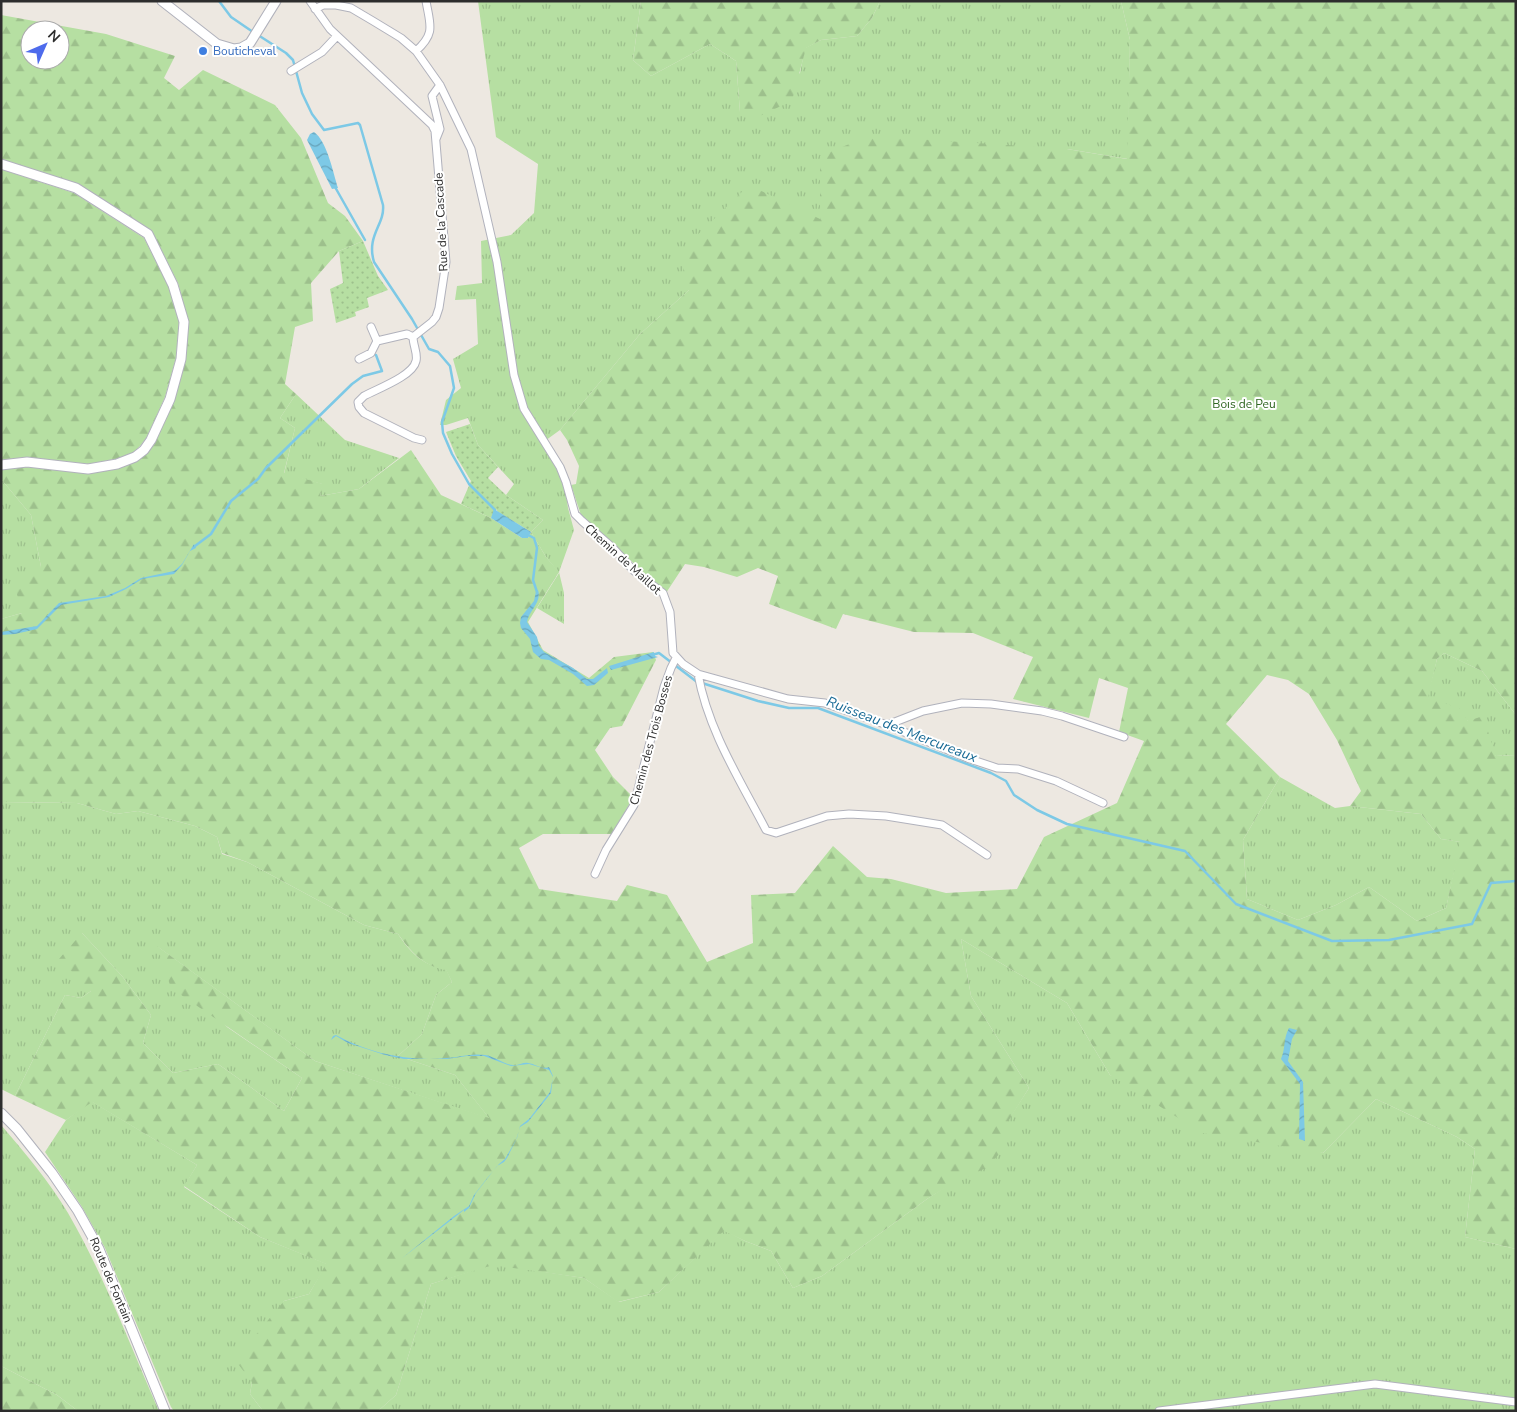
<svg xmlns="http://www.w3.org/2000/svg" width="1517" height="1412" viewBox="0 0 1517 1412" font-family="'Nunito Sans',sans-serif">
	<defs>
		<pattern id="grass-tufts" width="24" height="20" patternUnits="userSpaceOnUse" patternTransform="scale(1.25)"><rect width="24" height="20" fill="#b6dfa2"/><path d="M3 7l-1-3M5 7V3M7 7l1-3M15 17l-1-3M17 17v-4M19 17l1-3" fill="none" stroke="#9dc08c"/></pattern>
		<pattern id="forest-firs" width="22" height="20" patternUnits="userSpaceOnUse" patternTransform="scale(1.25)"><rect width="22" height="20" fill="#b6dfa2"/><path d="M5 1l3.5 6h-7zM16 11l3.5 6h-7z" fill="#9dc08c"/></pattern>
		<pattern id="garden-dots" width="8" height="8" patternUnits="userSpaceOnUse" patternTransform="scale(1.25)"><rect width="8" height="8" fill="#b6dfa2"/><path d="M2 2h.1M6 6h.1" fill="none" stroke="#9dc08c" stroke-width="1.8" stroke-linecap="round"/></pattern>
		<pattern id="water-waves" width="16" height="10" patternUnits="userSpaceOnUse" patternTransform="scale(1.25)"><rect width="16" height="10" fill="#7dc9e6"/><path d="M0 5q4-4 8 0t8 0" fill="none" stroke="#67a4bb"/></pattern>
	</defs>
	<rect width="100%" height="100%" fill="#ede8e1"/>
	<path fill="url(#grass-tufts)" d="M478 1H641L633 60 651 76 710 44 736 61 740 112 800 73 805 48 821 40 857 36 872 18 880 1H1121L1130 40 1128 159 1067 149 820 219 689 290 640 334 560 430 542 443 559 472 565 486 568 508 574 530 559 572 564 593V624L537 608 559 573 546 557 531 532 543 520 506 495 514 484 478 445 468 418 446 425H440L446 400 461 388 453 359 478 344 476 299 455 300 457 286 482 283 481 241 511 235 534 213 538 164 496 137Z
		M296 394 345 440 399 458 359 489 320 496 322 484 284 474 295 428 280 418Z
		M1 479 31 515 41 567 22 613 1 619Z
		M1444 653 1482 671 1516 715V755L1496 756 1468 721 1427 698 1437 659Z
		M1280 777 1335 808 1350 806 1421 814 1441 839 1461 842 1446 908 1417 921 1369 887 1336 905 1298 920 1247 899 1243 840Z
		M1 802 77 803 116 814 138 811 195 826 217 837 222 854 247 862 364 925 398 934C410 952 423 966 446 969L452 982 436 995 422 1034 398 1056 455 1075 490 1119 315 1061 158 947 227 1027 302 1078 284 1111 218 1064 173 1073 143 1043 151 1015 122 976 82 933 91 991 81 998 65 995 15 1096 1 1089Z
		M961 939 1067 1003 1110 1075 1323 1153 1376 1099 1457 1137 1475 1149 1465 1237 1516 1249V1411H378L396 1395 431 1284 493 1264 584 1278 619 1302 659 1292 724 1230 745 1241 771 1251 793 1288 822 1276 927 1199 1002 1150 1003 1128 1029 1088 971 996Z
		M91 1101 197 1165 184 1187 260 1237 327 1264 309 1294 284 1301 252 1382 250 1394 263 1411H174L171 1407 105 1248 82 1207 45 1152 66 1120Z
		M1 1125C25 1153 49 1181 68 1213 104 1275 130 1345 159 1411H78L57 1395 1 1366Z"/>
	<path fill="url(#forest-firs)" fill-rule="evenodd" d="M641 1H880L872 18 857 36 821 40 806 48 792 101 753 119 740 112 736 61 710 44 651 76 633 60Z
		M1121 1H1516V715L1482 671 1444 653 1437 659 1428 698 1459 708 1468 721 1483 716 1496 756 1516 755V1249L1465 1237 1475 1149 1457 1137 1376 1099 1323 1153 1202 1133 1110 1075 1067 1003 961 939 971 996 1029 1088 1004 1128 1003 1150 986 1168 950 1185 927 1199 822 1276 793 1288 771 1251 745 1241 724 1231 659 1292 618 1302 584 1278 493 1265 431 1284 396 1395 378 1411H263L250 1394 252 1382 235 1360 284 1301 309 1294 326 1264 260 1237 184 1186 197 1165 92 1102 66 1120 15 1096 65 995 81 998 91 991 59 959 82 933 122 976 151 1015 143 1043 173 1073 218 1064 284 1111 302 1078 171 988 157 946 315 1061 489 1118 455 1075 398 1056 422 1034 436 995 452 982 446 970C423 966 411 952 398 934L364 925 247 862 222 853 217 837 195 826 138 811 116 814 77 803 1 802V619L22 613 12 575 41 567 31 515 1 479V469L27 467 88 473 118 468 137 461 147 453 155 442 174 401 185 359 188 322 178 283 151 231 78 184 1 159V15L106 34 175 56 164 78 179 90 203 70 275 105 301 138 328 203 345 216 363 241 339 251 311 283 313 321 295 327 285 384 296 394 280 418 295 428 284 473 323 484 320 496 359 489 411 450 441 495 491 518 522 538H528L531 532 546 557 559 572 528 622 543 650 589 678 614 657 653 652 656 660 622 726 610 728 595 750 613 777 633 797 613 834H543L519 848 539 889 617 901 627 885 667 895 707 962 753 943 751 895 795 893 833 846 867 877 891 879 946 893 1017 889 1044 837 1117 803 1144 741 1119 732 1128 688 1099 678 1089 718 1013 699 1033 657 973 633 914 632 843 614 836 629 769 604 778 576 758 568 737 577 704 567 685 564 666 593 581 515 571 485 576 484 579 466 567 440 560 430 640 334 689 290 679 253 749 185 820 219V156L869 136 1067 149 1127 159 1130 40ZM30 30H60V60H30ZM1267 675 1288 680 1309 694 1337 740 1361 791 1350 806 1421 814 1441 839 1460 842 1446 908 1417 921 1369 887 1336 905 1298 920 1247 899 1243 840 1280 777 1226 724Z
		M1 169 74 193 144 238 169 287 179 322 176 358 165 397 147 437 140 446 133 453 116 459 88 464 27 457 1 460Z
		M1 1366 57 1395 78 1411H1Z"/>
	<path fill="url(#garden-dots)" d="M363 241 378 276 388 290 367 298 369 307 355 312 356 316 336 323 330 289 343 283 339 251Z
		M470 424 478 445 498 467 488 478 506 495 543 520 531 532 498 512 496 509 491 518 461 504 471 481 456 456 446 432Z"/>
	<path fill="url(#water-waves)" d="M314 132C327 141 333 172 338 188L332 189 307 140 310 134Z
		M494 509 531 532 528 538H522L491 518Z
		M194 544 196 548 190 551 182 565 174 574 142 579 126 589 109 597 61 605 37 629 15 634 1 635V632L37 626 59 603 106 596 125 588 141 578 174 571 182 564Z
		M538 590C542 603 529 610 527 622L537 637 539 646 544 652 573 668 587 679H593L607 668 608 673 594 685 587 686 573 674 549 660 541 659 533 652 530 639 521 628 520 623 521 617 534 601 536 591Z
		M654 652 655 656 658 657 611 670 609 666Z
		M1289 1028 1297 1030 1292 1039 1288 1061 1303 1082 1305 1141 1299 1139 1300 1084 1281 1059C1286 1047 1283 1039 1289 1028Z
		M336 1035C369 1053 408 1062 447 1058 459 1057 472 1053 485 1055 494 1056 505 1065 513 1065 518 1066 523 1062 528 1063 536 1064 542 1070 549 1067L553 1076 551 1093 528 1122 520 1127 516 1140 507 1158 504 1162 497 1166 476 1193 469 1208 464 1212V1210L401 1259 454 1216 469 1206 474 1195 488 1177 499 1164 505 1159 517 1138 520 1126 529 1119 550 1092 553 1077 549 1070 529 1064 511 1066 484 1056H467L447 1059H404L385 1055 348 1043 336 1036 331 1040 333 1036Z"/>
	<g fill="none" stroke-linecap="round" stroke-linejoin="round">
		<path stroke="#7dc9e6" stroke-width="2.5" d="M219 1 231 17 253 32
			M258 35 286 53 293 60 302 93 312 114 324 130 358 123 360 125 383 205C385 225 366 235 374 262L412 319 429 349 438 352 450 366 454 388 442 422 443 433 452 454 469 484 495 510
			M335 187 365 240
			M528 535 534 538 537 548 533 580 537 592
			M195 546 211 534 231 501 258 479 266 468 352 384 363 376 382 371 376 355
			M652 655 659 653 697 682
			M702 683 758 701 789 708H818L991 773 1006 781 1014 795 1037 810 1067 824 1185 851 1236 904 1332 941 1389 940 1472 924 1491 883 1516 881"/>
		<g stroke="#b1b2bc" stroke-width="9">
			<path id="minor" d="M310 1 330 29 432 125 435 131 446 262 439 308 436 317 432 322 413 337C413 345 418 354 416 361 413 376 377 389 364 396L358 402 359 407 364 413 414 438 422 440
				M315 9 323 5H336L351 8 373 21 401 38 416 51 440 85 471 149 497 262 514 375 524 409 560 467 566 482 575 514 582 521 614 549 634 571 663 593 670 612 673 653 683 664 698 674 788 699 825 703 887 725 970 759 997 768 1018 769 1056 781 1103 803
				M416 51C436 33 430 25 426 1
				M291 71 322 52 337 36
				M436 139 440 129 432 96 440 85
				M371 327 377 341
				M359 359 371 353 377 341 407 334 413 337
				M698 674C708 730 740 780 766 830L776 833 827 816 849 814 886 816 942 825 987 855
				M887 725 923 711 962 703 991 704 1042 711 1062 716 1124 737
				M595 874 606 850 634 805 664 687 671 668 676 658
				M1159 1411 1375 1384 1516 1402"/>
		</g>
		<g stroke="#b1b2bc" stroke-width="11">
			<path id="tertiary" d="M162 1 217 44 234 49 241 48 250 43 276 1
				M1 164 76 188 148 234 173 285 184 322 181 359 170 399 151 440 144 450 135 457 117 464 88 469 27 462 1 465
				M1 1113 17 1129 52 1173 78 1211 99 1249 165 1411"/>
		</g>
		<use href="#minor" stroke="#fff" stroke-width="7"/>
		<use href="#tertiary" stroke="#fff" stroke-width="9"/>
	</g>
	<circle fill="#3f7fe0" stroke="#fff" stroke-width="2" cx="203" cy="51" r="5"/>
	<g text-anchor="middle" stroke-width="4" stroke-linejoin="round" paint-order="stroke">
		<g font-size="12" fill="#366cbe" stroke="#fff" text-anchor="start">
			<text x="213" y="55">Bouticheval</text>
		</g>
		<g font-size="12" fill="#2d2d2d" stroke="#fff">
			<text transform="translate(441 222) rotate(-93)" y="4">Rue de la Cascade</text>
			<text transform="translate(623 559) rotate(42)" y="4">Chemin de Maillot</text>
			<text transform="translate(651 740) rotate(-75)" y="4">Chemin des Trois Bosses</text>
			<text transform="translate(111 1280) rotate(67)" y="4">Route de Fontain</text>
		</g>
		<g font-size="12" fill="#2f6621" stroke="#fff">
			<text x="1244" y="408">Bois de Peu</text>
		</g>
		<g font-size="14" font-style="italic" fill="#186a95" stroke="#fff">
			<text transform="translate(902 729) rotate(21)" y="5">Ruisseau des Mercureaux</text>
		</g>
	</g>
	<rect width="1517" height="1412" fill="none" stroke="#2d2d2d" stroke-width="5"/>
	<g transform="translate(45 45) rotate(45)"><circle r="24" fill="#ffffff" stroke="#ababab"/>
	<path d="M0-4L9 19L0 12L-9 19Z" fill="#4e6bec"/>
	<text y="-8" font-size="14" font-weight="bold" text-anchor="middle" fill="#2d2d2d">N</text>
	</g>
</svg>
